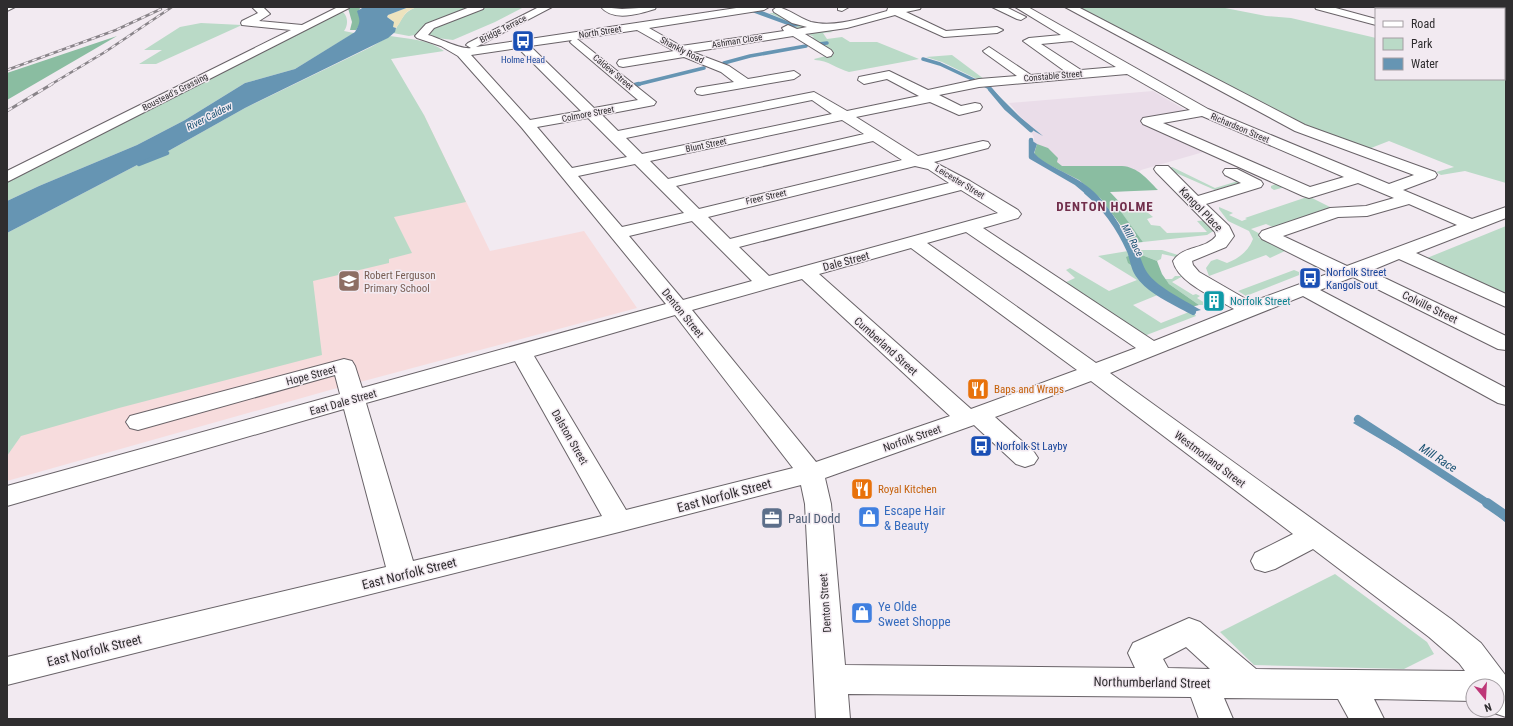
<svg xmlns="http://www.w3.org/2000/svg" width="1513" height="726" viewBox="0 0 1513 726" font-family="'Roboto Condensed',sans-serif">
	<rect width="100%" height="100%" fill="#f2eaf1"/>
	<path fill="#eadde9" d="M1153 91 1192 114 1151 119 1207 151 1141 170 1139 172 1150 187 1118 192 1098 191 1046 165 1034 151V138L1029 127 1009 103Z"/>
	<path fill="#f7dcdd" d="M424 115 490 251 584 231 637 308 330 390 7 481V456L35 415Z"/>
	<path fill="#badac7" d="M417 7H524L495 22 453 40 437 38 426 33 409 36 393 33C402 21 402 12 417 7Z
		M1074 7H1220L1266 16 1291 18 1376 38V79H1504V69L1506 70V183L1465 171 1441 175 1436 172 1454 167 1389 141 1366 150 1316 130Z
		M340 10C348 14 349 24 344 31L354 33 295 69 245 83 185 120 137 145 39 186 7 201V181L334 16Z
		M769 13H780L833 32 823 33 827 39 842 37 850 42H877L919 59 849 72C837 69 828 60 815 60L814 59 834 54 810 38 814 37 793 27 799 26Z
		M201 23 242 25 156 64H139L162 50H144L180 27Z
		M390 36C409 39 428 39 444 51L391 59 424 115 466 202 394 217 412 253 389 259V263L313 281 322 355 119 408 21 436 7 456V233L139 164 163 154 245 108 371 47Z
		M952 55 984 79 979 80 942 62 926 57Z
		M1172 167 1215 188 1238 181 1240 183 1215 190 1167 169Z
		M1280 182 1332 208 1277 229 1266 224 1251 229 1262 235 1258 237 1285 251 1270 258 1266 255 1209 276 1206 268 1211 261 1217 259 1227 263C1240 258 1248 251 1253 239L1249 231 1228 221 1219 209V207L1233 213 1229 215 1242 221 1247 219 1245 218 1307 197 1285 187 1274 190 1271 188V186Z
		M1118 208C1132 208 1143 207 1153 217L1147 219 1151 225 1160 226 1167 233 1207 232 1197 221 1209 220 1215 230 1207 235 1143 242Z
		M1506 226V295L1427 258Z
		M1134 250H1162L1178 255 1176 257 1162 254 1161 259 1157 261 1142 255 1137 269V275L1160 294 1133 305 1161 323 1189 312H1193L1196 316 1144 336 1064 283 1075 278 1066 270 1070 268 1109 291 1137 280 1098 256Z
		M1320 264 1322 266 1246 296 1238 291 1294 270 1299 272Z
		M1175 276H1183L1172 282 1193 295 1196 294 1200 296 1197 298 1208 305H1199L1169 284 1165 279H1172Z
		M1335 574 1427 642 1434 654 1404 669 1254 665 1220 632Z"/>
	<path fill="#8abda1" d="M354 7H364L360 8 358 14 360 16V24L356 30H350L352 22 348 8Z
		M117 36 7 100V73Z
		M1037 144 1048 148 1058 158 1057 162 1062 166H1122C1138 167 1147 179 1158 190L1110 192 1125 208 1119 209 1143 242 1132 243 1128 241 1122 227 1101 199 1079 180 1043 162 1034 154Z
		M1134 254 1142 255 1157 261 1162 274 1169 284 1199 305 1188 308 1189 312 1160 294 1137 275V269L1128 263 1126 257Z"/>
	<path fill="#ede3be" d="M409 7H417C402 12 405 17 396 28L393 27V21L387 17 388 15Z"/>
	<path fill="#6695b3" d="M364 7H409L388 15 387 17 394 22 393 27 396 28 395 32 388 38 245 108 163 154 139 164 7 233V201L39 186 137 145 185 120 245 83 295 69 355 32C361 21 360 21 357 11Z
		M762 11 800 26 793 27 752 12Z
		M989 86 1021 118 1043 136C1029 129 1017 120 1006 108 999 100 995 92 984 87Z
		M1031 140 1037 144 1034 153 1038 157C1050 167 1065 172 1078 180 1102 194 1115 217 1128 241 1141 249 1140 264 1149 275 1158 287 1187 302 1201 310L1193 312C1177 303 1148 289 1138 274 1134 268 1134 261 1131 254 1122 233 1106 210 1090 194 1073 177 1049 172 1031 157Z
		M1358 419 1493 506 1506 516V523C1463 484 1403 453 1353 423Z"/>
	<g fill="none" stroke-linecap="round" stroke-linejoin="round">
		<path stroke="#6695b3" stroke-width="3.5" d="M819 44 827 43
			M923 59 940 64 974 80
			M724 63 750 56 806 46
			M635 85 704 68"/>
		<path stroke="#6695b3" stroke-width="4.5" d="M635 85 639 84
			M990 89 1006 108 1031 130
			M1031 140V157L1076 183 1088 193
			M139 164 167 153"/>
		<path stroke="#6695b3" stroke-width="6" d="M1087 192C1105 207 1120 229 1130 251 1133 258 1133 267 1138 274 1150 292 1175 302 1193 312"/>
		<path stroke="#6695b3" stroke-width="8" d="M1358 419 1489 504"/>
		<path stroke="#6695b3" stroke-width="10" d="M1487 503 1506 516"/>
		<g stroke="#696368" stroke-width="2">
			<path id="minor" d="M7 7H15L7 11Z
				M252 7H263L270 14 259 21 302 25 338 7 349 8 7 182V171L291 30 242 25 241 23 242 21 258 13Z
				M470 7H484L483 9 434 28 428 35C439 38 461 50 471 48L466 45 468 43 539 7H552L476 47 743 7H769L764 10 649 28 681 46 784 31 782 28 788 25 797 29 807 27 792 23 774 12 773 10 777 7C789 9 799 18 811 22 836 28 864 17 887 11L888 8 891 7H921L920 9 906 12 946 31 997 27 1003 30 997 33 944 37 895 15 847 28 805 34 831 50 833 53 831 56 827 57 793 36 692 52 729 66 748 79 794 71 800 75 794 79 702 95 697 94 695 91 697 88 734 82 721 72 684 57 623 67 619 66 617 63 619 60 674 51 637 30 577 39 656 102 654 105 649 106 602 115 618 131 814 92 847 111 919 96 887 79 864 84 858 80 859 77 889 71 928 90 979 79 1017 76 985 53 983 51 989 47 1031 75 1066 72 1023 41 1029 38 1061 35 1015 7H1028L1208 109 1389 184 1414 175 1295 131 1065 7H1078L1305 125 1435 172 1437 175 1435 178 1403 190 1472 219 1506 207V218L1416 253 1506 294V307L1399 259 1370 271 1506 336V350L1498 349 1353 277 1320 290 1506 388V405L1498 403 1303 296 1110 373 1451 619 1481 643 1506 676V717L1494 713 1492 710H1497V686H1473V701L1374 699 1384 719H1349L1338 699 1224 698 1233 719H1199L1191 697 848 694 850 719H816L805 504 801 485 619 532 7 685V657L386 567 344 409 7 506V486L340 394 335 375 138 430 130 428 126 422 130 416 344 359 352 361 355 366 362 388 666 304 522 128 458 56 441 46 417 38 415 36 426 24ZM572 40 570 42 572 44 638 100 594 108 530 46ZM1072 41 1116 67 1081 70 1041 44ZM518 48 581 111 530 120 471 55ZM1127 74 1190 110 1143 118 1141 121 1143 124 1303 196 1309 198 1358 183 1394 198 1366 206 1330 208 1262 231 1259 235 1262 239 1330 273 1251 302 1199 272 1193 265 1192 261 1226 247 1234 236 1229 226 1206 204 1261 187 1263 184 1261 181 1237 169H1225L1223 172 1225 175 1241 183 1198 196 1168 166H1156L1154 169 1156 172 1215 232 1216 236C1205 250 1183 245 1173 261 1178 283 1216 298 1234 309L1154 341 983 228 1018 218 1021 214 1018 210 970 181 934 162 988 148 990 145 988 142 983 141 918 156 856 117 930 102 959 115 980 110 982 107 980 104 975 103 961 106 939 95 979 87ZM812 100 832 114 642 154 626 138ZM1202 116 1344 177 1310 187 1163 123ZM588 118 627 157 572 168 537 127ZM842 120 864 134 668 179 650 161ZM873 141 902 160 699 209 676 186ZM635 164 684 213 622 227 578 176ZM915 166 928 169 949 183 730 239 708 217ZM961 190 998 213 769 276 739 247ZM1409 204 1457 225 1347 266 1283 236 1338 217 1367 216ZM692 221 752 281 683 300 629 236ZM966 232 1136 348 1096 363 927 243ZM911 248 1077 370 971 409 819 274ZM802 279 950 416 816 462 692 310ZM675 315 793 468 626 510 534 356ZM515 361 602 516 413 561 366 403ZM1091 381 1293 534 1255 553 1251 561 1255 569 1265 572 1275 569 1313 549 1429 637 1459 663 1465 671 1256 669 1200 622 1189 618 1133 643 1128 653 1135 668 845 665 831 504 825 478 974 425 1016 464 1025 467 1034 464 1038 458 1034 452 995 417ZM1186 647 1210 669 1168 668 1163 659Z
				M601 7 622 9 656 7 655 9C639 14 613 22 601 7Z
				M838 7H849L842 11 838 10Z
				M992 7H1006L1026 17 1021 20 1017 19Z
				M1315 7H1332L1376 19V25L1316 9Z
				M1426 7H1444L1443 9H1425Z
				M1504 54 1506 55V63L1504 62Z"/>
		</g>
		<use href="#minor" fill="#fff" fill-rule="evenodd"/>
		<g stroke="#898489" stroke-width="2.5">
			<path id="rail-far1" d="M7 70 116 30 161 9
				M50 85 105 52 172 7"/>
		</g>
		<g stroke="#898489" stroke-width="3">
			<path id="rail" d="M7 111 52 84"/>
		</g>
		<use href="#rail-far1" stroke="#f2eaf1" stroke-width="1.5" stroke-dasharray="4.5" stroke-linecap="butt"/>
		<use href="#rail" stroke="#f2eaf1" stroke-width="2" stroke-dasharray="6" stroke-linecap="butt"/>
	</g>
	<defs>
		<g id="bus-square" transform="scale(1.15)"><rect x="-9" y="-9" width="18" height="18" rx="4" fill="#1a4fb4" stroke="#f2eaf1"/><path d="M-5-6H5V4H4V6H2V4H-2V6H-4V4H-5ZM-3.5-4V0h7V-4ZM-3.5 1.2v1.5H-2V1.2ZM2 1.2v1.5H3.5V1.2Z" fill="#fff"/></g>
		<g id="school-square" transform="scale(1.15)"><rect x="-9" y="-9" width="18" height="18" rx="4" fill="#8d6e63" stroke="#f2eaf1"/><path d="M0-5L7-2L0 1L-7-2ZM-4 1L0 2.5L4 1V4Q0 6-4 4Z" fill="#fff"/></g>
		<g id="building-square" transform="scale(1.15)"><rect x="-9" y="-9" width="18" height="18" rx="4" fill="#0f9aa8" stroke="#f2eaf1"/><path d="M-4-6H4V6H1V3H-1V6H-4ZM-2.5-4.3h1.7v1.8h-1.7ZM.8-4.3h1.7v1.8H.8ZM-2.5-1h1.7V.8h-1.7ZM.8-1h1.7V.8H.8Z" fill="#fff"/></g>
		<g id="restaurant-square" transform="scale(1.15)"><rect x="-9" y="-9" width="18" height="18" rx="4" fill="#e8710a" stroke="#f2eaf1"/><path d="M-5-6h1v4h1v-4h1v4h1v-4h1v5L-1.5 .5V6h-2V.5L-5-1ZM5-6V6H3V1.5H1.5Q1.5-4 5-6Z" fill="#fff"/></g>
		<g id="shop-square" transform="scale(1.15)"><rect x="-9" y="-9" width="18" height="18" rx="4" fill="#3f7fe0" stroke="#f2eaf1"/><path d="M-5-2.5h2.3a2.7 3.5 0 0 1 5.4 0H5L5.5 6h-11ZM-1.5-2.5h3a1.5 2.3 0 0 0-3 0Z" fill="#fff"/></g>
		<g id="office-square" transform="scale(1.15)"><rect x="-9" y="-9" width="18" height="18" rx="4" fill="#5c6f8a" stroke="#f2eaf1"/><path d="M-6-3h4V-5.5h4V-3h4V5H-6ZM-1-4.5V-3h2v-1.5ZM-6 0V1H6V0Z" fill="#fff"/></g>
	</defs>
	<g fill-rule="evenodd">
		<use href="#bus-square" x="523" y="41"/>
		<use href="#bus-square" x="1310" y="278"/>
		<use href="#school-square" x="349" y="281"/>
		<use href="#building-square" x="1214" y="301"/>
		<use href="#restaurant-square" x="978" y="389"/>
		<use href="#bus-square" x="981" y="446"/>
		<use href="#restaurant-square" x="862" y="489"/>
		<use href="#shop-square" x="869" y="517"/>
		<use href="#office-square" x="772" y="518"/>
		<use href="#shop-square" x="862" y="613"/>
	</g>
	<g text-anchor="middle" stroke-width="3" stroke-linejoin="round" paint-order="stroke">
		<g font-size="9" fill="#2f2d2f" stroke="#f2eaf1">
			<text transform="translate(503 29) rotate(-27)" y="3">Bridge Terrace</text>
			<text transform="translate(600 32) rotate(-9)" y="3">North Street</text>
			<text transform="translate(737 41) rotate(-9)" y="3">Ashman Close</text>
			<text transform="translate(682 50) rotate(27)" y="3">Shankly Road</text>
			<text transform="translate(613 72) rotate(40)" y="3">Caldew Street</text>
			<text transform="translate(1053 76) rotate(-5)" y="3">Constable Street</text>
			<text transform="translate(175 92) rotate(-27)" y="3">Boustead's Grassing</text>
			<text transform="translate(588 114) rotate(-11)" y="3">Colmore Street</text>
			<text transform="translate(1240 128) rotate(23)" y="3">Richardson Street</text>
			<text transform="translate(706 145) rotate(-12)" y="3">Blunt Street</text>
			<text transform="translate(960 182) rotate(31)" y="3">Leicester Street</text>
			<text transform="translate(766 197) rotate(-13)" y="3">Freer Street</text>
		</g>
		<g font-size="9" fill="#164399" stroke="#f2eaf1">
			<text x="523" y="63">Holme Head</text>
		</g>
		<g font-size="10" font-style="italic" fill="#1b5373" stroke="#f2eaf1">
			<text transform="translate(209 116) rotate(-27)" y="4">River Caldew</text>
			<text transform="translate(1133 240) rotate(62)" y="4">Mill Race</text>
		</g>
		<g font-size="11" fill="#2f2d2f" stroke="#f2eaf1">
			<text transform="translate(1201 209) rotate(46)" y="4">Kangol Place</text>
			<text transform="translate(846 261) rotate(-15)" y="4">Dale Street</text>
			<text transform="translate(1430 307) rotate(26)" y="4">Colville Street</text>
			<text transform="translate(683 313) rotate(51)" y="4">Denton Street</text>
			<text transform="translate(886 346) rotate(42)" y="4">Cumberland Street</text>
			<text transform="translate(311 375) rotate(-15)" y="4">Hope Street</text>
			<text transform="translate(343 402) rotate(-16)" y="4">East Dale Street</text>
			<text transform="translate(570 437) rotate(60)" y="4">Dalston Street</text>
			<text transform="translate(912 438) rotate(-19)" y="4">Norfolk Street</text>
			<text transform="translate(1210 459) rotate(37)" y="4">Westmorland Street</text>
			<text transform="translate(825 603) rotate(-94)" y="4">Denton Street</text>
		</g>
		<g font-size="11" fill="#164399" stroke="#f2eaf1" text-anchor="start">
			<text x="1326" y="276">Norfolk Street<tspan x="1326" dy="13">Kangols out</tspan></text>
			<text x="996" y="450">Norfolk St Layby</text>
		</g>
		<g font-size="11" fill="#785e54" stroke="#f2eaf1" text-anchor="start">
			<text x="364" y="279">Robert Ferguson<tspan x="364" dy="13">Primary School</tspan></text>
		</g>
		<g font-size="11" fill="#0d838f" stroke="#f2eaf1" text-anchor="start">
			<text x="1230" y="305">Norfolk Street</text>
		</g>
		<g font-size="11" fill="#c56008" stroke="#f2eaf1" text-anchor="start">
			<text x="994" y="393">Baps and Wraps</text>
			<text x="878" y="493">Royal Kitchen</text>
		</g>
		<g font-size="12" font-style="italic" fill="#1b5373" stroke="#f2eaf1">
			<text transform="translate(1438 458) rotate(33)" y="4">Mill Race</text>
		</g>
		<g font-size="13" font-weight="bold" letter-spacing="1" fill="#712e4b" stroke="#f2eaf1">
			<text x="1105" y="211">DENTON HOLME</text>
		</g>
		<g font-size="13" fill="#2f2d2f" stroke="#f2eaf1">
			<text transform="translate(724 495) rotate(-15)" y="5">East Norfolk Street</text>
			<text transform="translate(409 573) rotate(-14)" y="5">East Norfolk Street</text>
			<text transform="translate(94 650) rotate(-14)" y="5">East Norfolk Street</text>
			<text transform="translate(1152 682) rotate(1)" y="5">Northumberland Street</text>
		</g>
		<g font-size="13" fill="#366cbe" stroke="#f2eaf1" text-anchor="start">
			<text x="884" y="515">Escape Hair<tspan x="884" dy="15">&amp; Beauty</tspan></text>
			<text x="878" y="611">Ye Olde<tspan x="878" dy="15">Sweet Shoppe</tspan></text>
		</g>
		<g font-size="13" fill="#4e5e75" stroke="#f2eaf1" text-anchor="start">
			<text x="788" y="523">Paul Dodd</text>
		</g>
	</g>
	<rect width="1513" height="726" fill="none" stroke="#2f2d2f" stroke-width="16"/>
	<rect x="1375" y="8" width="130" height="72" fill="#f2eaf1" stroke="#a49ea3"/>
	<rect x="1383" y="21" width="20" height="6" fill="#ffffff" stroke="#a49ea3"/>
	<text x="1411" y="28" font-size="12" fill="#2f2d2f">Road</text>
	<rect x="1383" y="38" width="20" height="12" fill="#badac7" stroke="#a49ea3"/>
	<text x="1411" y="48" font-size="12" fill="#2f2d2f">Park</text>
	<rect x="1383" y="58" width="20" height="12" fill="#6695b3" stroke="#a49ea3"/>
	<text x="1411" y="68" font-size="12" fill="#2f2d2f">Water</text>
	<g transform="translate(1485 698) rotate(162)"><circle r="19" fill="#f2eaf1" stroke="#a49ea3"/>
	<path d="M0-3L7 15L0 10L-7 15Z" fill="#be3778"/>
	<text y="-6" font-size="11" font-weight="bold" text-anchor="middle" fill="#2f2d2f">N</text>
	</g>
</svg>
